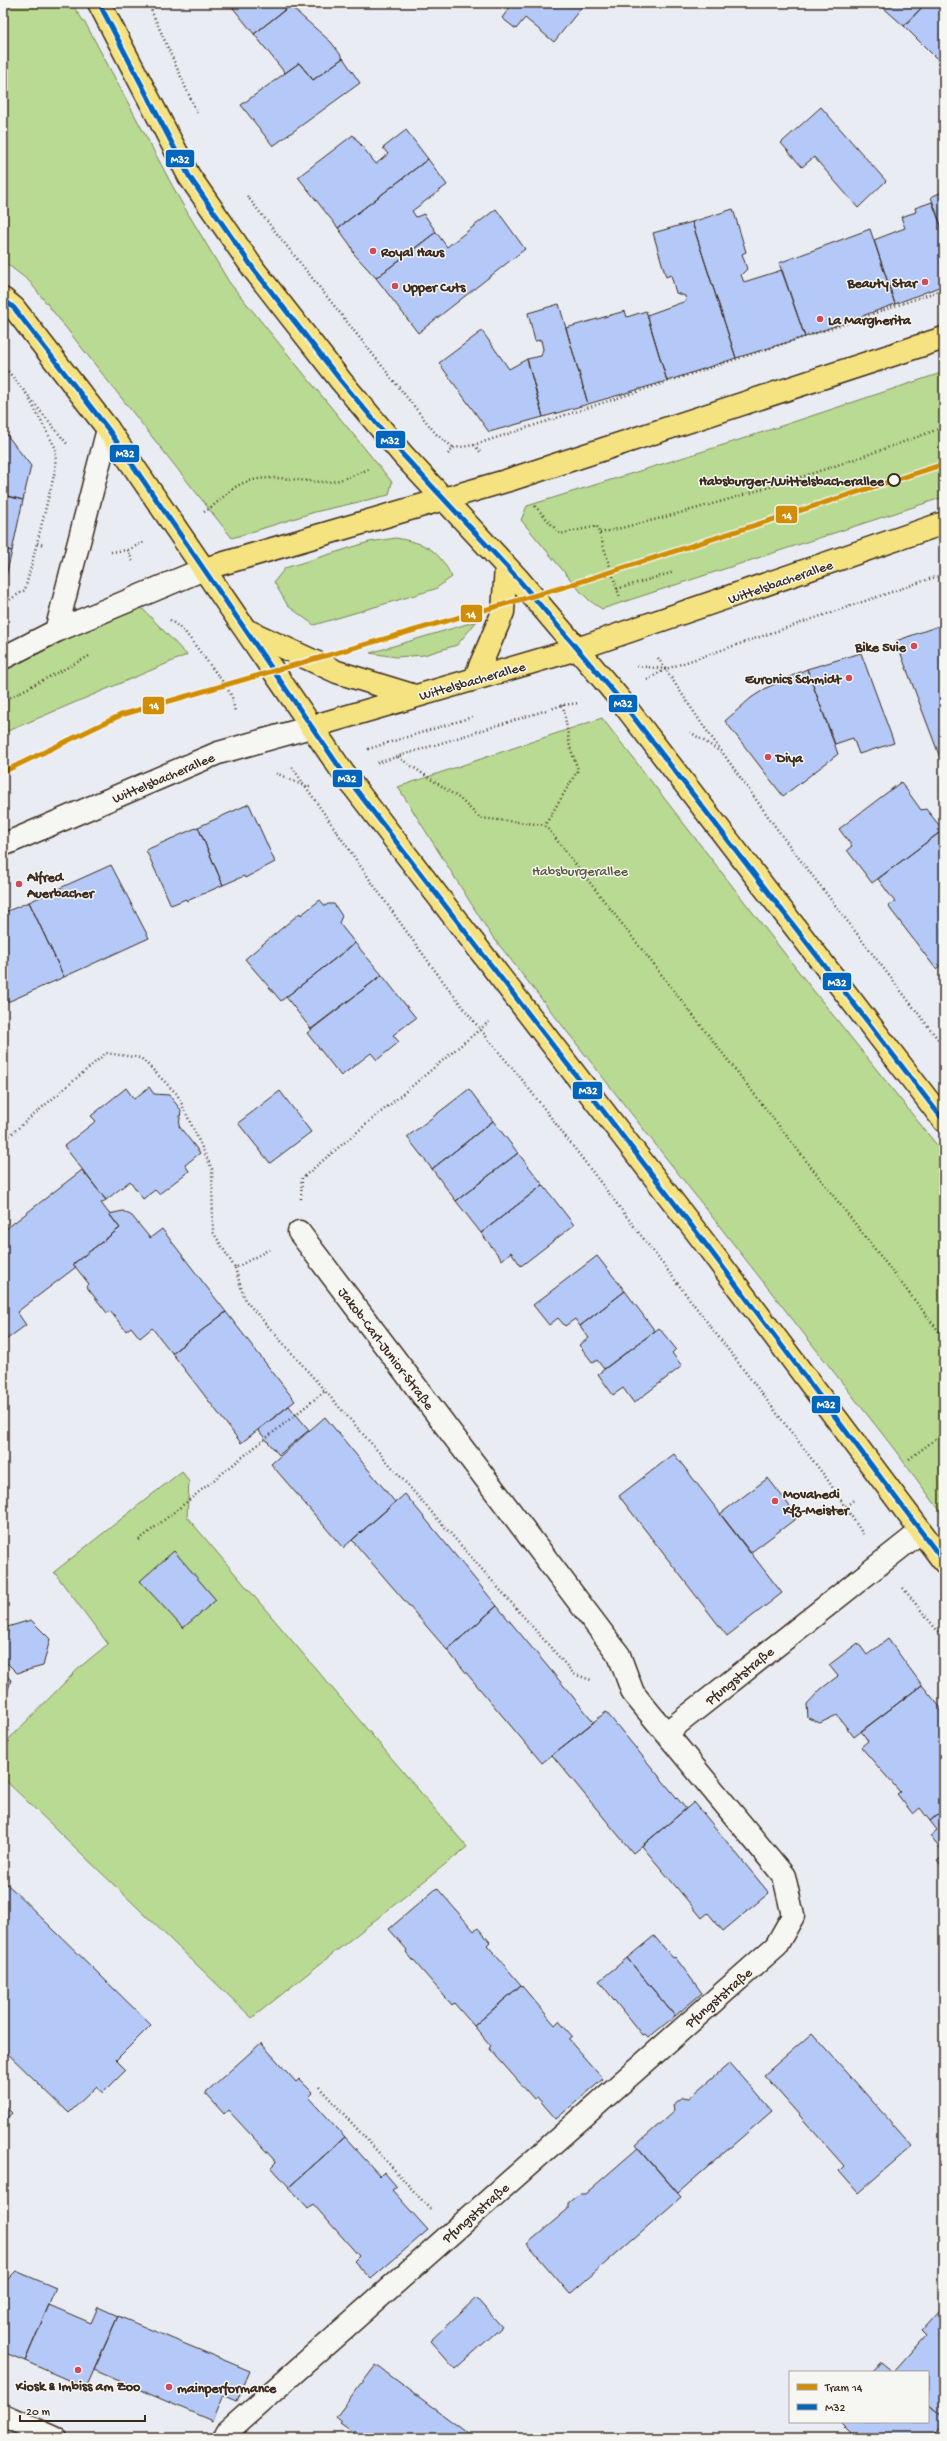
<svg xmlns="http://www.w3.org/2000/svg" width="947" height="2441" viewBox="0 0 947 2441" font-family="'Gochi Hand',sans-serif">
	<rect width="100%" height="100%" fill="#e9edf3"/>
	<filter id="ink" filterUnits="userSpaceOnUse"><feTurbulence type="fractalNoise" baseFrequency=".025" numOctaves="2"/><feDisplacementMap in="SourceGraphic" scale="8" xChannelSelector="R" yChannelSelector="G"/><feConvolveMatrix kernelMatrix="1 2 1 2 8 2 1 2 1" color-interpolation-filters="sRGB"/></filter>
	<g filter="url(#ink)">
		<path fill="#b9da93" stroke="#7a8258" d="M3 3H71L87 26 180 200 229 282 392 482 389 495 315 512 232 538 29 281 3 261Z
			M944 372V497L602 609 590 601 580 591 521 520 527 506 736 441Z
			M396 538C427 544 437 548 452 577L435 589 314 625 288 606 274 582 285 568 369 542Z
			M138 604 187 655 3 733V671Z
			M477 621 457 645 424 655 396 657 370 653Z
			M602 718 809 985 944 1154V1516L891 1445 489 932 398 787Z
			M182 1471 189 1482 187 1517 467 1847 252 2018 3 1778V1745L80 1667 108 1644 54 1572Z"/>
		<path fill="#b4c9f8" stroke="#3b2a1e" d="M229 3H293L254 34Z
			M505 3H585L554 42 525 18 516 29 502 18 510 7Z
			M878 3H926L904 26Z
			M926 3H944V59L940 62 904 26Z
			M290 6 331 42 343 58 313 80 299 63 285 73 254 34Z
			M343 58 360 83 273 146 241 105 299 63 313 80Z
			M821 107 886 181 858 208 814 157 802 167 781 143Z
			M406 130 428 159 338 228 298 177 353 135 376 164 388 154 383 148Z
			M428 159 447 185 412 211 416 217 424 214 436 232 376 278 354 254 351 246 338 228Z
			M944 191V234L931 197Z
			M932 202 944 234V285L895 304 874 240 905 228 901 217 916 212 915 208Z
			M496 209 525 249 418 333 376 278 436 232 447 247Z
			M733 209 746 252 742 254 747 269 741 275 744 282 782 270 805 337 736 358 692 222Z
			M692 222 736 358 667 381 647 315 686 301 685 296 676 293 671 275 666 277 653 233Z
			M870 229 895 304 805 337 779 263Z
			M559 304 588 404 543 417 527 359 541 356 543 349 541 340 535 341 528 313Z
			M625 311 627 317 646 311 667 381 588 404 566 328Z
			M482 331 509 369 527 359 543 417 489 432 439 363Z
			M3 430 31 466 23 500 3 495Z
			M3 495 23 500 12 551 3 549Z
			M3 549 12 551 3 588Z
			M944 624V768L896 641Z
			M861 653 894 743 859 754 853 738 835 744 807 669Z
			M807 669 838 754 783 796 725 721 751 698 768 687Z
			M901 782 921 810 926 809 943 830 872 883 847 850 852 846 839 829Z
			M249 804 275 862 245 878 244 876 223 885 198 827Z
			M198 827 223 885 187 901 186 899 171 905 146 850Z
			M944 829V966L942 964 936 969 888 906 895 902 878 879Z
			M111 865 149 938 64 977 29 902Z
			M320 900 325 906 328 904H334L342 916 339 923 355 943 281 1001 245 959 300 913 301 915Z
			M29 902 64 977 3 1004V913Z
			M355 943 382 975 311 1029 286 997Z
			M382 975 416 1018 393 1035 399 1042 377 1060 371 1053 341 1076 307 1033Z
			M149 1087 154 1094 169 1095 181 1110 179 1126 200 1153 185 1165 189 1171 159 1194 155 1190 143 1199 130 1181 106 1200 64 1146 96 1121 91 1116 126 1088 134 1099Z
			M469 1089 493 1121 432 1169 407 1137Z
			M280 1091 311 1132 270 1163 238 1123Z
			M493 1121 518 1153 456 1201 432 1169Z
			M518 1153 543 1185 481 1233 456 1201Z
			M82 1170 106 1200 101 1203 120 1228 73 1264 76 1267 17 1312 26 1325 3 1342V1226L6 1229Z
			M543 1185 574 1225 521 1266 511 1252 502 1260 481 1233Z
			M123 1211 132 1216 150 1238 162 1229 226 1312 172 1353 152 1328 140 1338 131 1327 126 1331 110 1311 107 1313 86 1286 89 1284 73 1264 120 1228 109 1214Z
			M597 1256 625 1291 580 1326 575 1319 565 1326 558 1318 549 1325 533 1305Z
			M625 1291 655 1331 604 1369 597 1360 593 1363 579 1345 589 1338 580 1326Z
			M226 1312 295 1401 241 1443 172 1353Z
			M659 1328 676 1349 672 1353 682 1366 634 1403 623 1388 613 1395 598 1374Z
			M289 1406 309 1430 279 1455 258 1430Z
			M325 1417 395 1502 343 1548 271 1464Z
			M674 1454 782 1593 727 1636 619 1496Z
			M768 1478 798 1517 750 1553 720 1514Z
			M405 1494 497 1606 447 1650 352 1540Z
			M174 1551 216 1600 183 1628 140 1581Z
			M497 1606 594 1722 542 1763 447 1650Z
			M31 1620 50 1639 43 1666 17 1673 3 1659V1633L4 1628Z
			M888 1639 922 1685 854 1737 837 1715 820 1723 808 1718 807 1704 821 1689 838 1676 829 1665 858 1643 867 1655Z
			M3 1672 11 1680 3 1706Z
			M922 1685 944 1712V1809L930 1821 920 1808 913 1814 897 1794 900 1792 861 1747 868 1741 861 1731Z
			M606 1712 686 1809 633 1853 552 1755Z
			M694 1802 769 1893 723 1931 708 1913 702 1918 642 1846Z
			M944 1809V1854L930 1836 937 1830 930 1821Z
			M944 1856V1870L937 1861Z
			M3 1880 151 2025 116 2060 126 2070 103 2093 96 2087 69 2113 3 2049Z
			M437 1888 474 1931 478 1928 490 1942 487 1945 521 1985 474 2026 454 2003 452 2005 406 1952 407 1950 389 1929Z
			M654 1936 673 1958 675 1957 702 1993 675 2016 627 1958Z
			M627 1958 675 2016 648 2038 644 2034 642 2035 599 1981Z
			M521 1985 555 2025 559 2021 572 2036 568 2039 603 2079 556 2119 537 2097 534 2099 489 2048 491 2046 474 2026Z
			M812 2033 912 2146 858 2193 839 2171 844 2166 764 2075Z
			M261 2043 296 2082 299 2079 313 2093 309 2097 345 2137 289 2187 271 2167 276 2162 228 2110 224 2114 205 2093Z
			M730 2063 772 2111 678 2193 636 2145 674 2111 673 2105 683 2097 689 2098Z
			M3 2104 12 2113 3 2122Z
			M345 2137 380 2176 384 2172 397 2187 392 2190 428 2230 371 2279 354 2261 359 2256 313 2204 308 2208 289 2187Z
			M638 2148 681 2197 570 2294 527 2244 568 2209V2203L579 2194H585Z
			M16 2271 56 2288 25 2361 3 2352V2284Z
			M476 2298 502 2327 455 2369 430 2341Z
			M49 2305 91 2323 98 2307 118 2316 86 2388 25 2361Z
			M940 2310 944 2314V2417L928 2403V2372H894L926 2336 921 2331Z
			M118 2316 250 2371 237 2401 223 2395 212 2421 94 2370Z
			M881 2362 893 2372H872Z
			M376 2365 474 2438H364L354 2431 353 2433 340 2424 342 2422 336 2417Z
			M928 2403 944 2417V2424L932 2438H845L851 2433 840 2422H928Z"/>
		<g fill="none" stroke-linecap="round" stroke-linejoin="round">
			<g stroke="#3b2a1e" stroke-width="25">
				<path id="street" d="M56 631 108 429
					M3 658 56 631 204 569
					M3 845 218 753 311 727
					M666 1733 920 1532
					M3 2415 55 2438
					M224 2438 227 2432 776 1946 793 1916 784 1876 633 1693 619 1655 299 1232"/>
			</g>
			<g stroke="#3b2a1e" stroke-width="25">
				<path id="primary" d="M99 3 189 176 255 271 341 381 403 455 519 580 618 697 944 1121
					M3 299 14 308 108 429 344 774 701 1238 944 1562
					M204 569 509 480 944 338
					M246 630 337 672 415 696
					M475 678 503 612 506 566
					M311 727 577 649 944 523"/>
			</g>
			<path stroke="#3b2a1e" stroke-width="2.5" stroke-dasharray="1 3" stroke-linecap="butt" d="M148 3 197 113
				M247 196 436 434 454 448
				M3 365 68 445
				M26 393 56 449 55 471 37 543 44 545
				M474 445 481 453
				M448 454 454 448 474 445 853 321 944 289
				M535 506 560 534 597 526 620 598
				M204 512C220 503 228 488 246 482 273 473 299 482 326 482 340 482 357 473 370 469
				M600 533C717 506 832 469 944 427
				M128 550 144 542
				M111 552 128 550 133 563
				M617 589 674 572
				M3 604 25 590 37 543
				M170 620 185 632 226 686 232 697 235 712
				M658 658 702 724 785 840 944 1047
				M637 666 666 669
				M647 680 666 669 944 574
				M3 701 91 655
				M563 705 570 747 578 770 545 825 944 1338
				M690 732 721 752
				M368 749 472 717
				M398 757 459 798 480 818 545 825
				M377 763 563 705 579 703
				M292 767C365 872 436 980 520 1077L827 1479 863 1534
				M276 773 306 787 312 785
				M3 1141 106 1053 141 1058 177 1094 212 1169 213 1232 235 1268 270 1249
				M301 1199 302 1178 491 1020
				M235 1268 245 1300 574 1674 591 1680
				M909 1459 944 1433
				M846 1506 855 1499
				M139 1540 325 1391
				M903 1588 944 1639
				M319 2087 430 2209"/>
			<use href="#street" stroke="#f6f6f2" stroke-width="22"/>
			<use href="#primary" stroke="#f5e382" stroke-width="22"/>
			<g stroke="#f6f6f2" stroke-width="8">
				<path id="bus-1" d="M99 3 189 176 255 271 341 381 403 455 519 580 618 697 944 1121
					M3 299 14 308 108 429 344 774 701 1238 944 1562"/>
			</g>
			<use href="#bus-1" stroke="#0065bd" stroke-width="5"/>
			<g stroke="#f6f6f2" stroke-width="8">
				<path id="tram-1" d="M3 772 121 715 564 587 944 464"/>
			</g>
			<use href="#tram-1" stroke="#d18d06" stroke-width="5"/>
		</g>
	</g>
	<g fill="#d1495b" stroke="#f6f6f2" stroke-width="1.5">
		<circle cx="373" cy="251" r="4"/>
		<circle cx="925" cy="282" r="4"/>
		<circle cx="395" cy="286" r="4"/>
		<circle cx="820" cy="319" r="4"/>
		<circle cx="914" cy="646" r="4"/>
		<circle cx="849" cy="678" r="4"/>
		<circle cx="768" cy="757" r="4"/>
		<circle cx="19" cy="884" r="4"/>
		<circle cx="775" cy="1501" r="4"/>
		<circle cx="78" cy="2370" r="4"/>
		<circle cx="169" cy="2387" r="4"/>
	</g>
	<circle fill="#f6f6f2" stroke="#3b2a1e" stroke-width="2" cx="894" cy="480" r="6"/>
	<g text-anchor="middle" stroke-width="3" stroke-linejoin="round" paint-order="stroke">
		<g font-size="14" font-weight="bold" fill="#3b2a1e" stroke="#f6f6f2" text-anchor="start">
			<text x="381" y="256">Royal Haus</text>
			<text x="917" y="287" text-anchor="end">Beauty Star</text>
			<text x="403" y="291">Upper Cuts</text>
			<text x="828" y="324">La Margherita</text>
			<text x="906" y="651" text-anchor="end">Bike 5vie</text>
			<text x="841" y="683" text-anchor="end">Euronics Schmidt</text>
			<text x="776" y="762">Diya</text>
			<text x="27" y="881">Alfred<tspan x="27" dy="16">Auerbacher</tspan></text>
			<text x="783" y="1498">Movahedi<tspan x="783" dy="16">Kfz-Meister</tspan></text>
			<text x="78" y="2390" text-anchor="middle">Kiosk &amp; Imbiss am Zoo</text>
			<text x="177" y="2392">mainperformance</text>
		</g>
		<g font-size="14" font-weight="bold" fill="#3b2a1e" stroke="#f6f6f2" text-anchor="end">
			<text x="884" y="485">Habsburger-/Wittelsbacherallee</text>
		</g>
		<g font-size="14" fill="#3b2a1e" stroke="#f6f6f2">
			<text transform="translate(780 581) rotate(-19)" y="5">Wittelsbacherallee</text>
			<text transform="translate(472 680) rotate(-16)" y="5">Wittelsbacherallee</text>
			<text transform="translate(163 777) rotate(-23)" y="5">Wittelsbacherallee</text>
			<text transform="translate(387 1348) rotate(53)" y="5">Jakob-Carl-Junior-Straße</text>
			<text transform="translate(739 1675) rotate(-39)" y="5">Pfungststraße</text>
			<text transform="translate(718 1997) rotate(-41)" y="5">Pfungststraße</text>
			<text transform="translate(475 2212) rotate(-41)" y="5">Pfungststraße</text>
		</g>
		<g font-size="14" fill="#5a563b" stroke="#f6f6f2">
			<text x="580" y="875">Habsburgerallee</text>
		</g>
	</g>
	<g stroke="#f6f6f2" stroke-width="1.5">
		<rect x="165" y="149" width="30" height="19" rx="4" fill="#0065bd"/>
		<rect x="375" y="430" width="31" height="19" rx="4" fill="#0065bd"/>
		<rect x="109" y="444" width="31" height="19" rx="4" fill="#0065bd"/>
		<rect x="775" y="505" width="23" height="19" rx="4" fill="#d18d06"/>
		<rect x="460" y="604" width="23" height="19" rx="4" fill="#d18d06"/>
		<rect x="608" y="694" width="30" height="19" rx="4" fill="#0065bd"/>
		<rect x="142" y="696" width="23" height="19" rx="4" fill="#d18d06"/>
		<rect x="332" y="769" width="31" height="19" rx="4" fill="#0065bd"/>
		<rect x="822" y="972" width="30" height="19" rx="4" fill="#0065bd"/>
		<rect x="572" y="1081" width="31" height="19" rx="4" fill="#0065bd"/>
		<rect x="811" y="1395" width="30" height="19" rx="4" fill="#0065bd"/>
	</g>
	<g font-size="11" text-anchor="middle" font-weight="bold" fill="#fff">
		<text x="180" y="163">M32</text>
		<text x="390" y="444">M32</text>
		<text x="125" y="457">M32</text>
		<text x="787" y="519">14</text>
		<text x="471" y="618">14</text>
		<text x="623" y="707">M32</text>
		<text x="154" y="709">14</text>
		<text x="347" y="782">M32</text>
		<text x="837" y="986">M32</text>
		<text x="588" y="1094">M32</text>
		<text x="826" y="1408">M32</text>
	</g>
	<rect width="947" height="2441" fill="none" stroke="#f6f6f2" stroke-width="16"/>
	<rect x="8" y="8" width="931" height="2425" fill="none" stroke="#3b2a1e" stroke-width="1.5" filter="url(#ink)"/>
	<rect x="789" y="2371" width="140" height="52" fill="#f6f6f2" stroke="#aba49d"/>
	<rect x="797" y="2384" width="20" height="6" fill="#d18d06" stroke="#aba49d"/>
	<text x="825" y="2391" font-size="12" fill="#3b2a1e">Tram 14</text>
	<rect x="797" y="2404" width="20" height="6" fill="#0065bd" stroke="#aba49d"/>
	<text x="825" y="2411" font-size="12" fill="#3b2a1e">M32</text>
	<path d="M20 2415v6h125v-6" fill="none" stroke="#3b2a1e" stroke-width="2"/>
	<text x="26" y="2415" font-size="12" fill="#3b2a1e" stroke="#f6f6f2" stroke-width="3" paint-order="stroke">20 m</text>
</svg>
